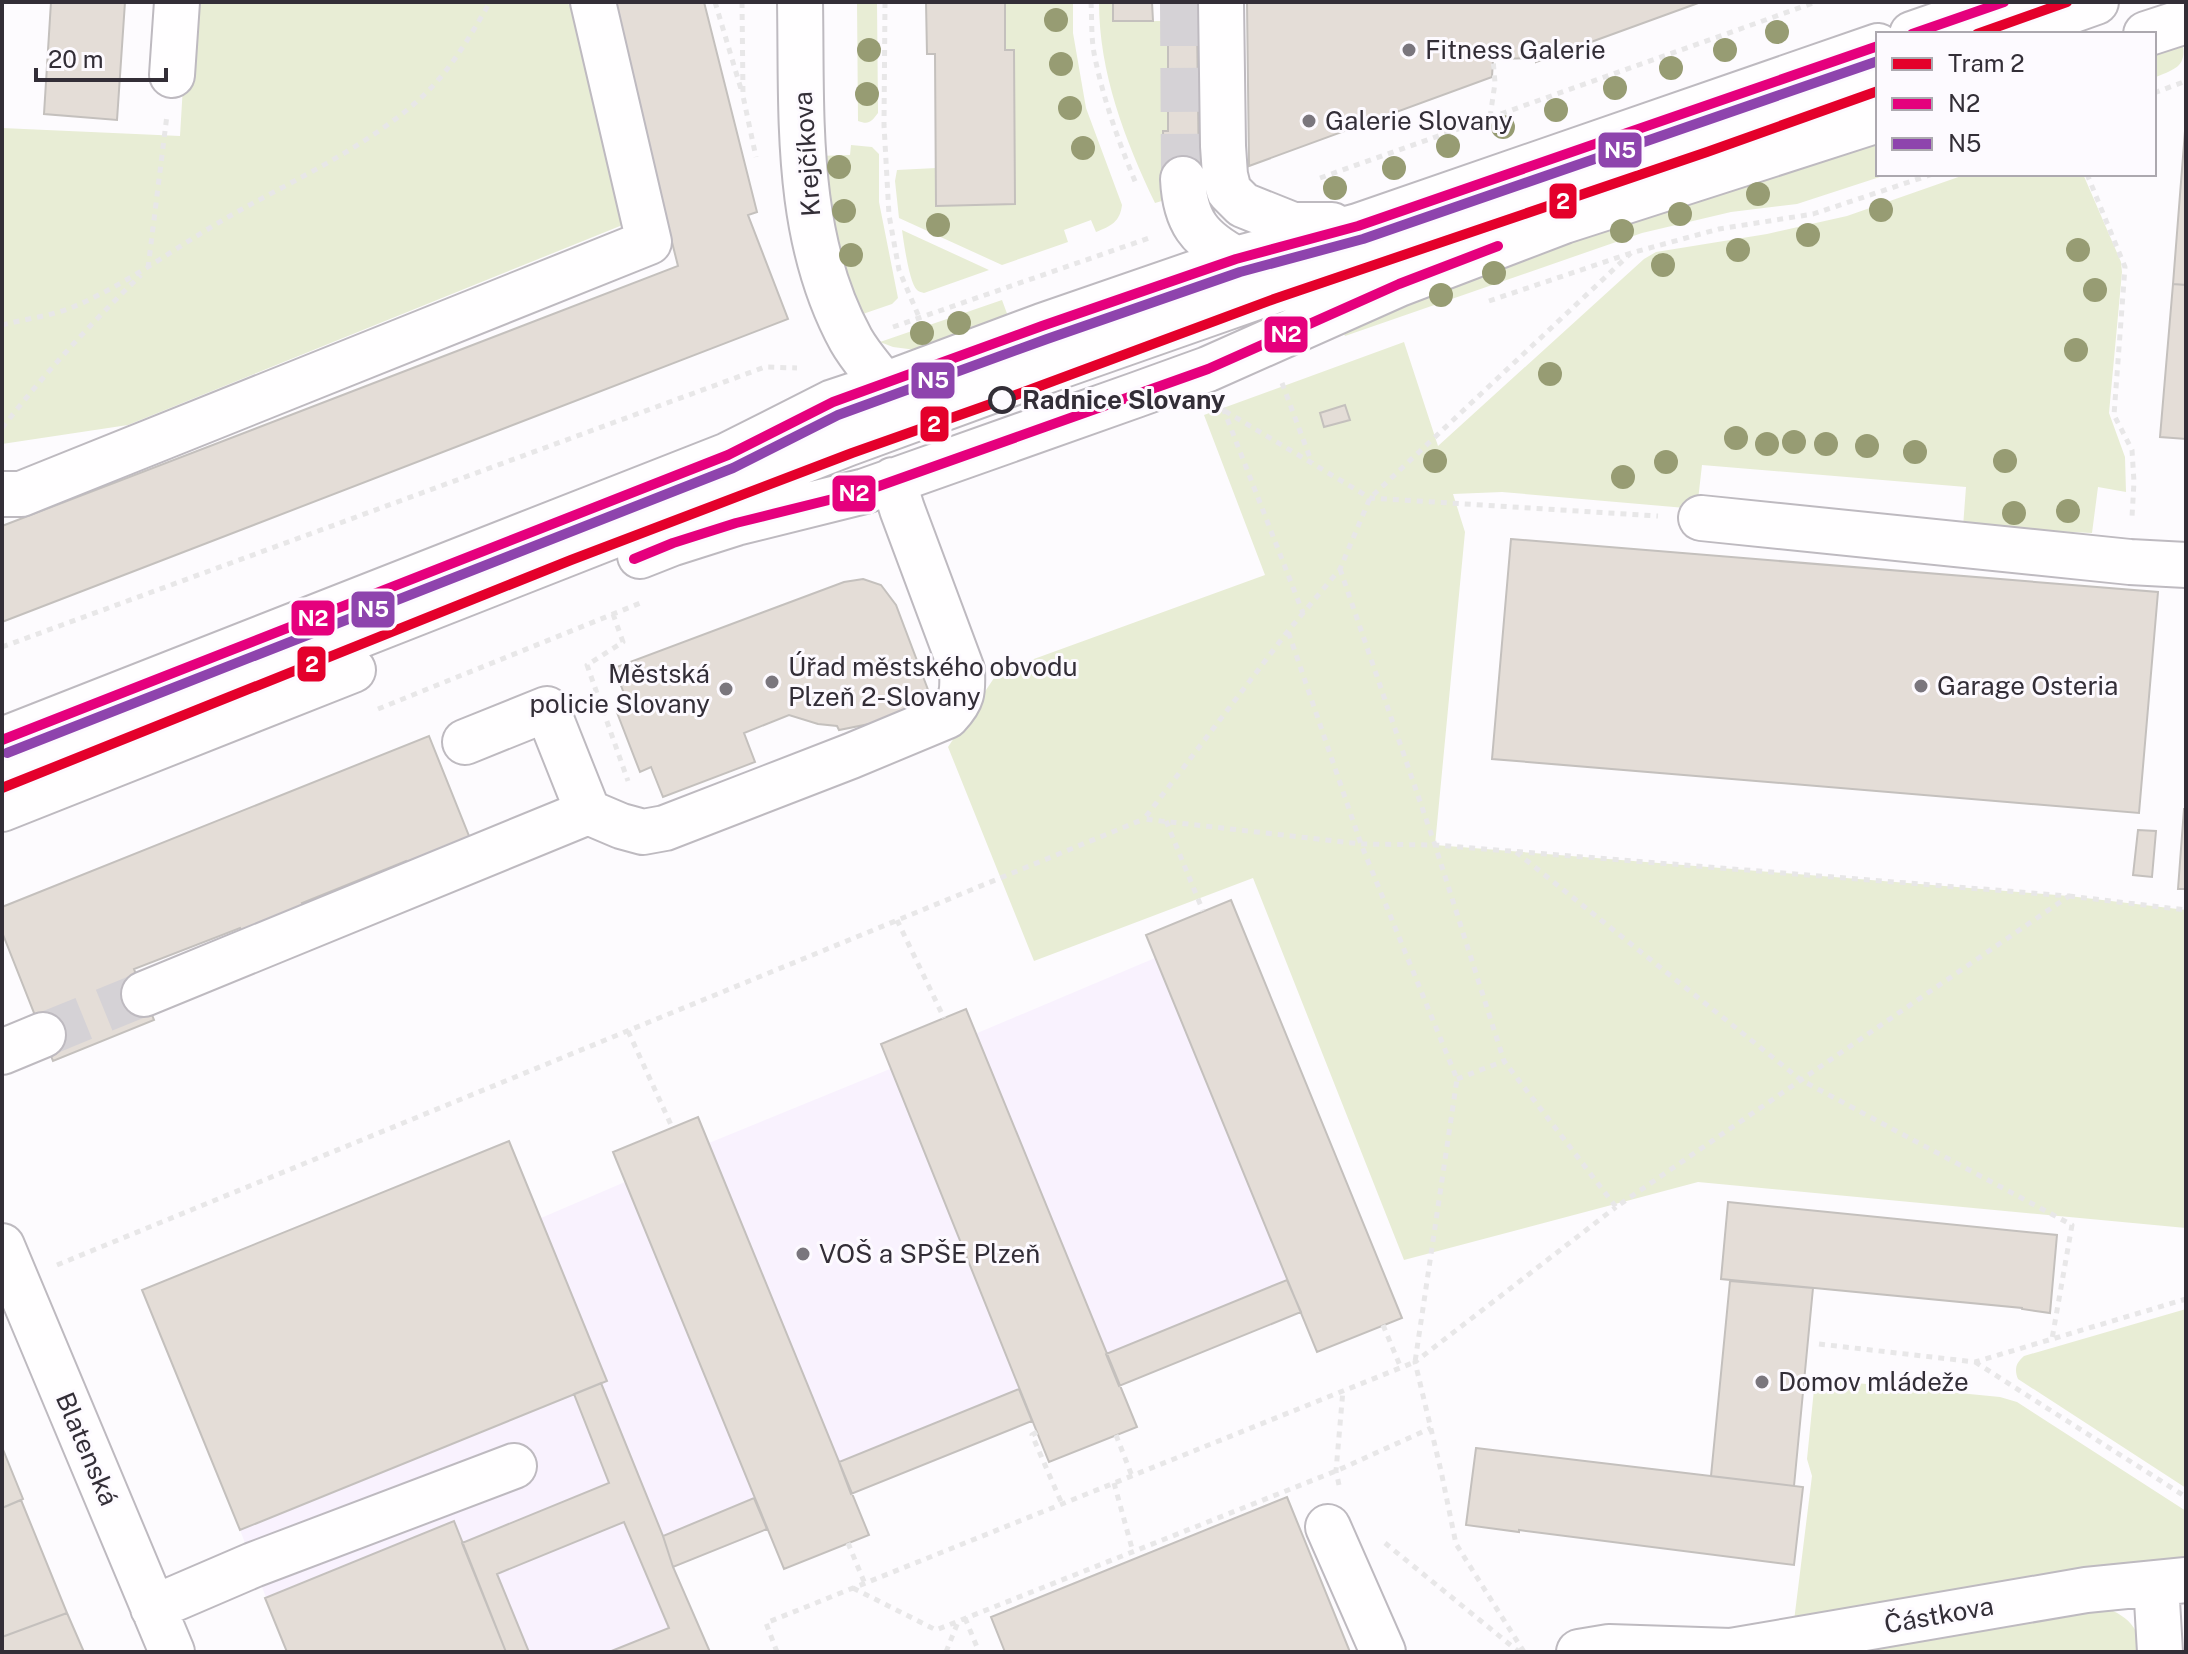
<svg xmlns="http://www.w3.org/2000/svg" width="2188" height="1654" viewBox="0 0 2188 1654" font-family="'Public Sans',sans-serif">
	<rect width="100%" height="100%" fill="#fdfbfe"/>
	<path fill="#f9f2fe" d="M1231 900 1402 1318 1317 1352 1300 1312 1120 1386 1136 1427 1049 1462 1032 1421 852 1494 869 1535 784 1569 767 1530 674 1567 710 1652H287L240 1530 142 1290 509 1141 541 1218 625 1182 613 1152 698 1117 709 1143 890 1069 881 1044 966 1009 975 1034 1155 958 1146 935Z"/>
	<path fill="#e8edd5" d="M188 2H567L570 6 630 222 128 425 2 444V128L180 136Z
		M857 2H877L878 113C871 122 869 125 858 121Z
		M1005 2H1073V33L1086 108 1122 205C1120 222 1111 226 1096 232L1091 220 1064 230 1068 242 1002 265 899 218 895 181 897 170 936 168V206L1015 204 1014 51 1005 50Z
		M1099 2H1113L1114 21H1168V131L1163 132 1164 179 1172 198 1155 203C1125 140 1099 73 1099 2Z
		M2182 41C2188 67 2175 69 2154 78V50Z
		M1878 135V174H1889L1797 204 1731 212 1642 233 1345 336 1341 327 1416 294Z
		M851 145 872 147 879 154V202L898 298 892 304 857 316 842 270 816 156 850 155Z
		M1967 174H2083L2121 262 2122 272 2109 413 2125 457 2126 492 2098 487 2092 533 1963 527 1966 487 1702 465 1697 509 1502 492 1453 494 1465 532 1435 845 2069 896 2186 910V1228L1698 1182 1404 1260 1253 878 1034 961 948 747 998 672 1265 575 1204 415 1404 342 1438 446 1644 259 1656 252 1767 234 1847 216Z
		M902 230 989 270 924 293C922 292 919 292 917 290 909 282 904 243 902 230Z
		M1002 300 1009 319 916 350 893 347 880 342Z
		M2186 1309V1488L2018 1379C2014 1369 2016 1363 2024 1356Z
		M1815 1379 2000 1397 2017 1402 2186 1511V1561L1793 1629 1812 1476 1807 1459Z
		M2089 1602C2117 1611 2139 1619 2141 1652H1798Z"/>
	<path fill="#e4ddd7" stroke="#c4c0bd" stroke-width="2" d="M51 2H125L117 120 44 114Z
		M616 2H704L757 212 748 215 788 319 2 622V526L678 266 612 3Z
		M926 2H1005V50H1014L1015 204 936 206 935 54H927Z
		M1113 2H1152L1153 21H1113Z
		M1247 2H1701L1536 62V58L1493 59 1492 77 1249 166Z
		M1168 21H1197L1199 179H1164L1163 131H1168Z
		M2185 131H2186V285L2173 284Z
		M2173 284 2186 285V439L2160 437Z
		M1345 405 1350 420 1324 427 1320 413Z
		M1511 539 2158 592 2139 813 1492 759Z
		M863 579 881 585 896 605 930 695 895 716 879 722 839 730 837 726 818 724 789 715 744 733 755 762 663 797 651 767 640 772 616 710 629 706 614 668 844 582Z
		M429 736 473 846 410 871 406 861 302 903 306 913 244 938 240 928 134 969 154 1020 53 1061 2 932V907Z
		M2184 809H2186V889H2178Z
		M2138 830 2156 831 2152 877 2133 875Z
		M1231 900 1402 1318 1317 1352 1146 935Z
		M966 1009 1137 1427 1049 1462 881 1044Z
		M698 1117 869 1535 784 1569 613 1152Z
		M509 1141 607 1381 240 1530 142 1290Z
		M1728 1202 2057 1235 2050 1313 2022 1309V1308L1721 1279Z
		M1287 1280 1301 1312 1119 1386 1106 1354Z
		M1730 1281 1813 1288 1794 1486 1711 1476Z
		M601 1383 663 1536 673 1567 710 1652H609L669 1628 624 1522 497 1574 529 1652H506L462 1543 609 1483 574 1394Z
		M1019 1389 1032 1421 851 1494 839 1462Z
		M2 1447 23 1499 2 1508Z
		M1476 1448 1803 1487 1794 1565 1519 1530V1532L1466 1525Z
		M1287 1497 1350 1652H1005L991 1617Z
		M754 1498 767 1529 673 1567 663 1536Z
		M21 1500 67 1613 2 1637V1508Z
		M454 1521 506 1652H287L265 1598Z
		M67 1613 84 1652H2V1637Z"/>
	<g fill="none" stroke-linecap="round" stroke-linejoin="round">
		<path stroke="#d5d2d6" stroke-width="44" stroke-dasharray="44 22" stroke-linecap="butt" d="M1182 2 1183 179
			M43 1035 144 994"/>
		<g stroke="#bebac0" stroke-width="48">
			<path id="minor" d="M800 2C802 116 794 236 851 340 860 356 873 370 884 385
				M1221 2 1223 146 1225 175 1229 191 1243 205 1293 225H1332
				M1912 34 2004 2
				M2006 34 2096 2
				M2146 34 2186 21
				M172 75 177 2
				M1183 179C1185 221 1199 239 1236 259
				M2 494H21L649 242 593 2
				M1701 518 2130 562 2186 565
				M640 556 673 543 736 523 865 491 1136 395 1208 369 1399 284 1564 221 1878 120
				M2 740 728 455 833 402 884 385 1042 326 1236 259 1358 226 1878 46
				M465 742 547 709 588 812
				M2 776 849 443 1043 372 1878 79
				M2 809 353 670
				M144 994 588 812 621 826 643 832 665 828 851 756 947 716C963 699 963 692 962 670L902 509 893 480
				M2 1052 43 1035
				M2 1246 172 1652
				M1328 1527 1383 1652
				M2156 1583 2160 1652
				M153 1608 253 1565 514 1466
				M1579 1652 1609 1647 1731 1651 2086 1590 2186 1580"/>
		</g>
		<path stroke="#e8e7e8" stroke-width="5" stroke-dasharray="6 6" stroke-linecap="butt" d="M715 2 741 89
			M742 2 743 96 756 157
			M885 2 884 125 889 215 899 270 919 317
			M1091 2C1092 19 1091 36 1094 53 1103 99 1119 143 1137 186
			M2154 93 2186 81
			M1490 117 1495 83 1493 59
			M2087 174 2125 267 2114 415 2132 450 2134 482 2132 517
			M1320 178 1816 2
			M148 268 167 115
			M1489 301 1631 253 1719 229 1813 214 1933 174
			M2 325C25 319 51 316 73 307 132 282 181 243 237 212 296 179 362 149 414 104 448 75 468 40 490 2
			M893 327 1152 237
			M1282 383 1312 463
			M1223 408 1303 613
			M1225 411 1370 498 1658 516
			M2 428C45 373 91 323 141 275
			M1340 569 1435 845 1504 1061 1616 1207 2069 896 1435 845 1361 844 1144 819 1288 631 1340 569 1370 498 1631 253
			M613 614 623 642 587 665 628 781
			M2 647 765 367 797 368
			M378 709 643 602
			M1166 821 1203 911
			M1516 852 1801 1080 2072 1225 2052 1339
			M2069 896 2186 910
			M897 920 944 1018
			M628 1031 672 1127
			M1457 1079 1504 1061
			M57 1265 1144 819
			M1383 1325 1401 1368
			M1819 1344 1975 1362 2186 1299
			M1975 1362 2186 1497
			M1037 1432 1032 1435 1062 1504
			M1116 1435 1132 1476
			M1114 1483 1133 1552
			M1339 1485 1336 1471 1343 1390
			M848 1543 865 1584
			M1385 1543 1519 1652
			M853 1588 936 1630 1336 1471 1431 1428
			M965 1618 979 1652
			M777 1652 766 1623 1415 1362 1457 1079 1361 844 1288 631
			M946 1652 958 1622
			M1524 1652 1456 1544 1441 1471 1415 1362 1616 1207"/>
		<use href="#minor" stroke="#fffeff" stroke-width="44"/>
		<g stroke="#fdfaff" stroke-width="16">
			<path id="bus-1" d="M1912 34 2004 2
				M634 559 673 543 736 523 865 491 1208 369 1399 284 1498 246
				M2 740 728 455 833 402 1042 326 1236 259 1358 226 1878 46"/>
		</g>
		<g stroke="#fdfaff" stroke-width="16">
			<path id="bus-2" d="M7 753 733 468 838 415 1047 339 1240 272 1363 239 1878 61"/>
		</g>
		<use href="#bus-1" stroke="#e5007d" stroke-width="10"/>
		<use href="#bus-2" stroke="#8e44ad" stroke-width="10"/>
		<g stroke="#fdfaff" stroke-width="16">
			<path id="tram-1" d="M1977 34 2067 2
				M2 788 571 560 852 453 1002 400 1274 299 1707 152 1878 91"/>
		</g>
		<use href="#tram-1" stroke="#e4002b" stroke-width="10"/>
	</g>
	<g fill="#979c73">
		<circle cx="1056" cy="20" r="12"/>
		<circle cx="1777" cy="32" r="12"/>
		<circle cx="869" cy="50" r="12"/>
		<circle cx="1725" cy="50" r="12"/>
		<circle cx="1061" cy="64" r="12"/>
		<circle cx="1671" cy="68" r="12"/>
		<circle cx="1615" cy="88" r="12"/>
		<circle cx="867" cy="94" r="12"/>
		<circle cx="1070" cy="108" r="12"/>
		<circle cx="1556" cy="110" r="12"/>
		<circle cx="1503" cy="127" r="12"/>
		<circle cx="1448" cy="146" r="12"/>
		<circle cx="1083" cy="148" r="12"/>
		<circle cx="839" cy="167" r="12"/>
		<circle cx="1394" cy="168" r="12"/>
		<circle cx="1335" cy="188" r="12"/>
		<circle cx="1758" cy="194" r="12"/>
		<circle cx="1881" cy="210" r="12"/>
		<circle cx="844" cy="211" r="12"/>
		<circle cx="1680" cy="214" r="12"/>
		<circle cx="938" cy="225" r="12"/>
		<circle cx="1622" cy="231" r="12"/>
		<circle cx="1808" cy="235" r="12"/>
		<circle cx="1738" cy="250" r="12"/>
		<circle cx="2078" cy="250" r="12"/>
		<circle cx="851" cy="255" r="12"/>
		<circle cx="1663" cy="265" r="12"/>
		<circle cx="1494" cy="273" r="12"/>
		<circle cx="2095" cy="290" r="12"/>
		<circle cx="1441" cy="295" r="12"/>
		<circle cx="959" cy="323" r="12"/>
		<circle cx="922" cy="333" r="12"/>
		<circle cx="2076" cy="350" r="12"/>
		<circle cx="1550" cy="374" r="12"/>
		<circle cx="1736" cy="438" r="12"/>
		<circle cx="1794" cy="442" r="12"/>
		<circle cx="1767" cy="444" r="12"/>
		<circle cx="1826" cy="444" r="12"/>
		<circle cx="1867" cy="446" r="12"/>
		<circle cx="1915" cy="452" r="12"/>
		<circle cx="1435" cy="461" r="12"/>
		<circle cx="2005" cy="461" r="12"/>
		<circle cx="1666" cy="462" r="12"/>
		<circle cx="1623" cy="477" r="12"/>
		<circle cx="2068" cy="511" r="12"/>
		<circle cx="2014" cy="513" r="12"/>
	</g>
	<g fill="#7a767d" stroke="#fdfaff" stroke-width="3">
		<circle cx="1409" cy="50" r="8"/>
		<circle cx="1309" cy="121" r="8"/>
		<circle cx="772" cy="682" r="8"/>
		<circle cx="1921" cy="686" r="8"/>
		<circle cx="726" cy="689" r="8"/>
		<circle cx="803" cy="1254" r="8"/>
		<circle cx="1762" cy="1382" r="8"/>
	</g>
	<circle fill="#fdfaff" stroke="#332e37" stroke-width="4" cx="1002" cy="400" r="12"/>
	<g text-anchor="middle" stroke-width="6" stroke-linejoin="round" paint-order="stroke">
		<g font-size="26" fill="#332e37" stroke="#fdfaff" text-anchor="start">
			<text x="1425" y="59">Fitness Galerie</text>
			<text x="1325" y="130">Galerie Slovany</text>
			<text x="788" y="676">Úřad městského obvodu<tspan x="788" dy="30">Plzeň 2-Slovany</tspan></text>
			<text x="710" y="683" text-anchor="end">Městská<tspan x="710" dy="30">policie Slovany</tspan></text>
			<text x="1937" y="695">Garage Osteria</text>
			<text x="819" y="1263">VOŠ a SPŠE Plzeň</text>
			<text x="1778" y="1391">Domov mládeže</text>
		</g>
		<g font-size="26" fill="#332e37" stroke="#fdfaff">
			<text transform="translate(807 154) rotate(-94)" y="9">Krejčíkova</text>
			<text transform="translate(87 1449) rotate(67)" y="9">Blatenská</text>
			<text transform="translate(1939 1615) rotate(-10)" y="9">Částkova</text>
		</g>
		<g font-size="26" font-weight="bold" fill="#332e37" stroke="#fdfaff" text-anchor="start">
			<text x="1022" y="409">Radnice Slovany</text>
		</g>
	</g>
	<g stroke="#fdfaff" stroke-width="3">
		<rect x="1597" y="131" width="46" height="38" rx="8" fill="#8e44ad"/>
		<rect x="1548" y="182" width="30" height="38" rx="8" fill="#e4002b"/>
		<rect x="1263" y="315" width="46" height="39" rx="8" fill="#e5007d"/>
		<rect x="910" y="361" width="46" height="39" rx="8" fill="#8e44ad"/>
		<rect x="919" y="405" width="31" height="38" rx="8" fill="#e4002b"/>
		<rect x="831" y="474" width="46" height="39" rx="8" fill="#e5007d"/>
		<rect x="350" y="590" width="46" height="39" rx="8" fill="#8e44ad"/>
		<rect x="290" y="599" width="46" height="38" rx="8" fill="#e5007d"/>
		<rect x="296" y="645" width="31" height="38" rx="8" fill="#e4002b"/>
	</g>
	<g font-size="22" text-anchor="middle" font-weight="bold" fill="#fff">
		<text x="1620" y="158">N5</text>
		<text x="1563" y="209">2</text>
		<text x="1286" y="342">N2</text>
		<text x="933" y="388">N5</text>
		<text x="934" y="432">2</text>
		<text x="854" y="501">N2</text>
		<text x="373" y="617">N5</text>
		<text x="313" y="626">N2</text>
		<text x="312" y="672">2</text>
	</g>
	<rect width="2188" height="1654" fill="none" stroke="#332e37" stroke-width="8"/>
	<rect x="1876" y="32" width="280" height="144" fill="#fdfaff" stroke="#aca8af" stroke-width="2"/>
	<rect x="1892" y="58" width="40" height="12" fill="#e4002b" stroke="#aca8af" stroke-width="2"/>
	<text x="1948" y="72" font-size="24" fill="#332e37">Tram 2</text>
	<rect x="1892" y="98" width="40" height="12" fill="#e5007d" stroke="#aca8af" stroke-width="2"/>
	<text x="1948" y="112" font-size="24" fill="#332e37">N2</text>
	<rect x="1892" y="138" width="40" height="12" fill="#8e44ad" stroke="#aca8af" stroke-width="2"/>
	<text x="1948" y="152" font-size="24" fill="#332e37">N5</text>
	<path d="M36 68v12h130v-12" fill="none" stroke="#332e37" stroke-width="4"/>
	<text x="48" y="68" font-size="24" fill="#332e37" stroke="#fdfaff" stroke-width="6" paint-order="stroke">20 m</text>
</svg>
